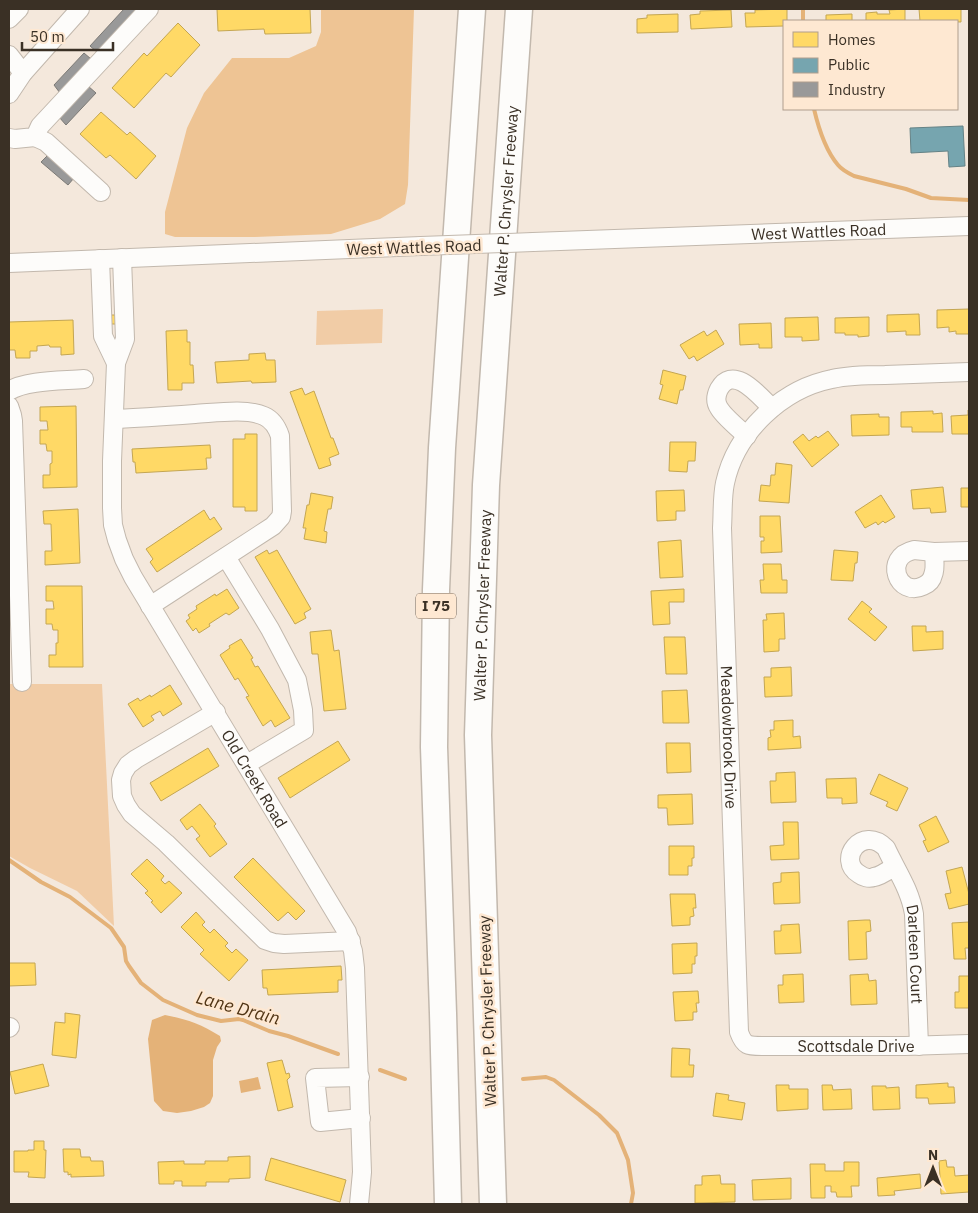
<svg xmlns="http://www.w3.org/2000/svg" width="978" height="1213" viewBox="0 0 978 1213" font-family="'IBM Plex Sans',sans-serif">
	<rect width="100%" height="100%" fill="#f4e8dc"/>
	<path fill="#f1cca6" d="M383 309 382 343 316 345 317 311Z
		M9 684H102L114 926 77 891 30 868 9 856Z"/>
	<path fill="#eec494" d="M321 9H414L408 185 405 204 380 219 331 234 255 237H175L165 234V212L187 128 204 93 232 58H289L316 46 321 32Z"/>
	<path fill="#e4b278" d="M165 1015C186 1019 201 1024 220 1036L221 1041 217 1047 213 1060V1096L210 1103 204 1107 191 1111 177 1113 163 1111 154 1101 148 1039 152 1020Z
		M258 1077 261 1089 241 1093 239 1081Z"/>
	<path fill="#ffd966" stroke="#c4a652" d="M217 9H310L311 33 265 34 264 29 218 31Z
		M787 9V21H784V26L746 27 745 13H755V10Z
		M905 9V21H866V13L877 12V14H890L889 10Z
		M919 9H961V22L920 21Z
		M731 10 732 27 691 29 690 15 700 14V11Z
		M678 14V32L637 33V19L647 18V15Z
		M852 14V21H826V15Z
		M178 23 200 45 171 77 166 73 134 108 112 88 144 53 147 56Z
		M101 112 127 135 130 132 156 156 136 179 110 155 106 158 80 134Z
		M969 309V334H956V331L949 332V327L937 328V310Z
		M919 314 920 335H906V331L887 332V315Z
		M110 315H117V324H110Z
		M818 317 819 340 802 341V337H785V318Z
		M869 317V336L858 337V335H845V333H835V318Z
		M73 320 74 354 61 355V347H50L49 345 37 346V351H30V358H16L15 350H9V322Z
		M771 323 772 348H759V344L740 345 739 324Z
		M187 330V342H190V365H193L194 383H182V390H168L166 331Z
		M716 330 724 344 697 361 694 356 689 359 680 345 704 331 707 336Z
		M265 353 266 360H275L276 382 252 383 251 381 217 383 215 362 249 360V354Z
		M663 370 686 376 683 390H680L677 404 659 399 663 385 660 384Z
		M302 388 305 395 314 391 331 438H333L339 454 329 458 331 465 319 469 290 392Z
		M76 406 77 487 43 488V475H50V464L52 463V451H47L46 444H40V430H48L47 421H40V407Z
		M968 410H969V434H952L951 416 968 415Z
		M933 411V414L942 413 943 432H912V427H901V412Z
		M879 414V417H889V435L852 436 851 415Z
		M828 431 839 445 812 467 793 442 803 434 809 441 816 436 818 438Z
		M245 434H257V511H245V507H233V439H245Z
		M670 442H696L695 461H688L687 472 669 471Z
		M210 445 211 458H206L207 469 136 473 135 462H133L132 449Z
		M776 463 792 465 789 503 759 501 761 485 770 486 771 475H775Z
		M943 487 946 512 931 513 930 508 913 509 911 490Z
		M961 488H969V507H961Z
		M684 490 685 511H676V520L657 521 656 491Z
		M311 493 333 497 331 509H328L324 531 327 532 326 543 304 539 306 528H303L307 505H309Z
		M881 495 895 517 885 523 883 521 878 525 876 522 865 528 855 512Z
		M78 509 80 563 45 565V551H52L51 524H44L43 511Z
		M204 510 210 520 214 517 222 529 157 572 150 562 153 559 146 549Z
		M760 516H780L782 552 761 553V541H764V537H760Z
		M681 540 683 577 660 578 658 542Z
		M267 550 269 554 277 550 311 609 304 613 306 618 295 624 255 557Z
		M834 550 858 552 857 563H855L853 581 831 580Z
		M763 564H781L782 580H787V593H761L760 580H764Z
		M46 586H82L83 667H49V655H56V643H58V630H53L52 624H46V609H54L53 601H46Z
		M227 589 239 608 229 615 226 613 209 624 210 626 199 633 196 628 193 631 186 621 190 618 188 615 197 609 196 606 215 594 216 596Z
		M684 589V602H669L670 624 653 625 651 591Z
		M862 601 872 609 869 612 887 627 875 641 848 619Z
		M784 613 785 639H779V651L764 652 763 620H767L766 614Z
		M912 626H926V632L943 631V649L913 651Z
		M331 630 334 651 339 650 346 709 324 711 318 654H312L310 632Z
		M664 637H685L687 674H666Z
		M241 639 253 658 251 659 255 667 258 666 290 718 275 727 271 720 263 726 246 697 249 696 238 678 235 680 220 655 230 648 229 646Z
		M791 667 792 696 765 697 764 677H771V668Z
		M170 685 182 704 163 716 160 711 151 716 154 720 143 727 128 704 138 698 140 701 150 695 151 697Z
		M687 690 689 723H663L662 691Z
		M793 720V737L800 736 801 748 768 750V738L771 737 770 730H774V721Z
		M338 741 350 760 290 798 278 778Z
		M666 743H690L691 772 667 773Z
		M208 748 219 766 161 801 150 783Z
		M795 772 796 802 771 803 770 781H776V773Z
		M879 774 908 788 897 811 886 806 888 802 870 794Z
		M856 778 857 803 842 804V798H827L826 779Z
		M692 794 693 824 668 825 667 808H658V795Z
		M200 804 216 824 214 826 227 844 210 857 196 839 200 836 192 826 187 830 180 820Z
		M936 816 949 842 928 852 923 841 926 840 919 825Z
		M783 822H798L799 859 771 860 770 846 784 845Z
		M669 846H694V858H692V866H688V875H669Z
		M253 858 305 911 296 920 288 912 278 921 234 877Z
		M147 859 164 876 161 880 165 884 169 881 182 893 161 913 151 902 153 901 145 893 148 891 131 874Z
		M962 867 969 894V904L949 909 945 894 951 893 946 871Z
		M799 872 800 903 774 904 773 883 781 882V873Z
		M670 894H695L696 908H693L694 916 690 917V925L672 926Z
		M196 912 205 922 202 925 210 933 214 929 228 943 225 946 232 953 236 949 248 960 229 981 200 954 204 950 181 927Z
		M865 920H870L871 931 866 932 867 959 849 960 848 921Z
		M969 922V948H965L966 959H954L952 923Z
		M799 924 801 953 775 954 774 931H781V925Z
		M697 943V956H695V964H692V973L673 974 672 944Z
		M9 963H35L36 985 9 986Z
		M341 966 342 980H338V992L268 995 267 988H263L262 970Z
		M803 974 804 1002 779 1003 778 985H783V975Z
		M868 974 869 981 876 980 877 1004 851 1005 850 975Z
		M959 976H969V1008H955V992H959Z
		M698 991 699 1003H696L697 1012H693V1020L675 1021 673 992Z
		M65 1013 80 1015 76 1058 52 1055 55 1022 65 1023Z
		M672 1048 690 1049 689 1065H694L693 1077H671Z
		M282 1060 286 1074 289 1073 290 1077 287 1080 293 1107 278 1111 267 1063Z
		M43 1064 49 1086 15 1094 10 1072Z
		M948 1083V1087H954L955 1103 929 1104 928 1098H916V1085Z
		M776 1085H789V1089H808V1109L777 1111Z
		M822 1085H832L833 1090 851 1089 852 1109 823 1110Z
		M872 1086H886V1088L899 1087 900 1109 873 1110Z
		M716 1093 729 1095 728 1100 745 1103 742 1120 713 1116Z
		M34 1141H44V1150H46L45 1178 28 1177 29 1172H14V1151H28V1150H34Z
		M63 1149H80L81 1157H90L91 1161H103L104 1176 71 1177V1174L68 1175V1172H64Z
		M250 1156V1178L229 1179V1182H206V1186H182V1181H174V1184H159L158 1162 184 1161V1164H205V1161H228V1157Z
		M271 1158 346 1180 340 1202 265 1180Z
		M946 1160 947 1167H954L955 1176 969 1175V1192L941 1194 939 1161Z
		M844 1162H859V1186H851L852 1197H837L836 1192H831V1186H825V1198H811L810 1164H825V1171H844Z
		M920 1174 921 1188 894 1191 895 1195 878 1196 877 1178Z
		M720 1175 721 1184H735V1202L695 1203V1185H702V1176Z
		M791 1178V1199L753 1200 752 1180Z"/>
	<path fill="#76a5af" stroke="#648286" d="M963 126 965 166 949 167 948 151 911 153 910 128Z"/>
	<path fill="#999" stroke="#7c7a76" d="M124 9H134L136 11 97 52 90 46Z
		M84 53 91 59 60 93 54 85Z
		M88 86 96 93 66 125 59 117Z
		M48 155 74 178 68 185 41 162Z"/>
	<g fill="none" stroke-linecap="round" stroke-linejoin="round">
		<path stroke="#e4b278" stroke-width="4" d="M803 9V21
			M814 109C818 126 826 151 838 165 842 170 848 173 854 176L906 189 931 198 969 200
			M9 860 41 882 70 897 111 928 124 947 126 961 129 966 141 983 163 1000 197 1015 221 1021 239 1019 243 1020 269 1031 288 1036 338 1054
			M380 1070 405 1079
			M523 1079 546 1077 554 1080 599 1115 617 1133 628 1160 633 1193 631 1204"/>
		<g stroke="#c2b8ad" stroke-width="20">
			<g id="minor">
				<path d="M9 19 19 9"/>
				<path d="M9 55 23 73"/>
				<path d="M9 94 23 73 80 9"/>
				<path d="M35 137 46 142 101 192"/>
				<path d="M9 138 15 139 35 137 40 126 149 9"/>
				<path id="s1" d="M533 242 969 226"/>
				<path id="s2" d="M122 258 125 339 116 363 112 461V508L113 525 117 540 124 559 133 577 347 932 353 951 355 968 362 1172 359 1204"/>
				<path d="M100 259 103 336 116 363"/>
				<path d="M9 263 421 246"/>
				<path id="s3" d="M969 372C941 373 913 374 885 375 868 375 849 375 832 379 782 389 736 432 725 483 722 497 723 513 722 528L739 1032C744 1046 748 1046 762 1046H905L969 1044"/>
				<path d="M9 391C26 380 63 381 84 379"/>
				<path d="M9 406 12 415 13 421 22 682"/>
				<path d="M114 419C141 418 168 416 195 414 214 413 247 408 264 416 273 420 277 427 280 436L282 511 281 517 273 526 150 606"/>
				<path d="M747 436C740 430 723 415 719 408 715 402 716 395 719 389 734 363 760 397 772 408"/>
				<path d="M914 550 934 552C934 559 936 568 933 575 932 580 928 584 923 586 898 598 882 557 914 550Z"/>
				<path d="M934 552 969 551"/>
				<path d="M226 557 270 629 297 680 303 710 304 730 247 764"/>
				<path d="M216 712 136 759 128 765 123 773 121 780 122 796 126 805 132 814 166 843 265 940 274 943 284 944 351 941"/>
				<path id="s4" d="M895 866C889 870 881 876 874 877 869 879 863 877 859 874 836 860 862 824 886 848 896 870 910 889 914 914L919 1046"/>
				<path d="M9 1028 10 1027"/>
				<path d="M360 1077 315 1078 320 1122 361 1118"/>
			</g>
		</g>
		<g stroke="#c2b8ad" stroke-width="29">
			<g id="highway">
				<path d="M448 1204 443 1013 434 747 436 590 442 448 472 9"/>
				<path id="s5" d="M493 1204 478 735 486 485 519 9"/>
			</g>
		</g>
		<use href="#minor" stroke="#fdfcfa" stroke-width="18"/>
		<use href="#highway" stroke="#fdfcfa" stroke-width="26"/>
		<g stroke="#c2b8ad" stroke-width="20" stroke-linecap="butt">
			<path id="minor-bridge" d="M421 246 533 242"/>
		</g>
		<use href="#minor-bridge" stroke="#fdfcfa" stroke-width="18"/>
	</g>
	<g text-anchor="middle" stroke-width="5" stroke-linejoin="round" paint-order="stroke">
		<rect fill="#fee8d2" stroke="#756759" stroke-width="1" x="416" y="593.5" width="40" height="25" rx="4"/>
		<g font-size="15" font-weight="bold" fill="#3a3025">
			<text x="436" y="611">I 75</text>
		</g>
		<g font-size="16" fill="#3a3025" stroke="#fee8d2">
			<text dy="6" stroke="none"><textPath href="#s5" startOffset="1004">Walter P. Chrysler Freeway</textPath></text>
			<text dy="6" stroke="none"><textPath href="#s1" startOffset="286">West Wattles Road</textPath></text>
			<text transform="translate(414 247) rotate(-2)" y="6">West Wattles Road</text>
			<text dy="6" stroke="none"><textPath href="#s5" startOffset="599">Walter P. Chrysler Freeway</textPath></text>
			<text dy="6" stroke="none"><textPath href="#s3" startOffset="549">Meadowbrook Drive</textPath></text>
			<text dy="6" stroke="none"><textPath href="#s2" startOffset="560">Old Creek Road</textPath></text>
			<text dy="6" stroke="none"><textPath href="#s4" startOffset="219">Darleen Court</textPath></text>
			<text transform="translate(487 1011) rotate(-92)" y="6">Walter P. Chrysler Freeway</text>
			<text dy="6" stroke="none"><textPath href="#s3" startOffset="968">Scottsdale Drive</textPath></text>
		</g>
		<g font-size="18" font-style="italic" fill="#513515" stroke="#fee8d2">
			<text transform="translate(238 1008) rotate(15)" y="6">Lane Drain</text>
		</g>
	</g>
	<rect width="978" height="1213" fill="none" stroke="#3a3025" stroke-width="20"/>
	<rect x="783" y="20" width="175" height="90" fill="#fee8d2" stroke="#b09e8d"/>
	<rect x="793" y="32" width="25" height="15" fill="#ffd966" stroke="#b09e8d"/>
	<text x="828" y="45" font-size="15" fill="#3a3025">Homes</text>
	<rect x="793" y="58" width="25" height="15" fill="#76a5af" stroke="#b09e8d"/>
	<text x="828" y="70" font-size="15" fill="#3a3025">Public</text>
	<rect x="793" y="82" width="25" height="15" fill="#999999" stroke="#b09e8d"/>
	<text x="828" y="95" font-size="15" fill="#3a3025">Industry</text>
	<g transform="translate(933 1168)" stroke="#fee8d2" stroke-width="4" paint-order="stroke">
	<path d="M0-4L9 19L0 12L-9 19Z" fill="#3a3025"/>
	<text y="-8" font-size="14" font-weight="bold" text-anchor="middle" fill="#3a3025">N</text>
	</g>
	<path d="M22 42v8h91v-8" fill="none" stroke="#3a3025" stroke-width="2.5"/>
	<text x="30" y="42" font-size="15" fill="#3a3025" stroke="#fee8d2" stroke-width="4" paint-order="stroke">50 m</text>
</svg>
